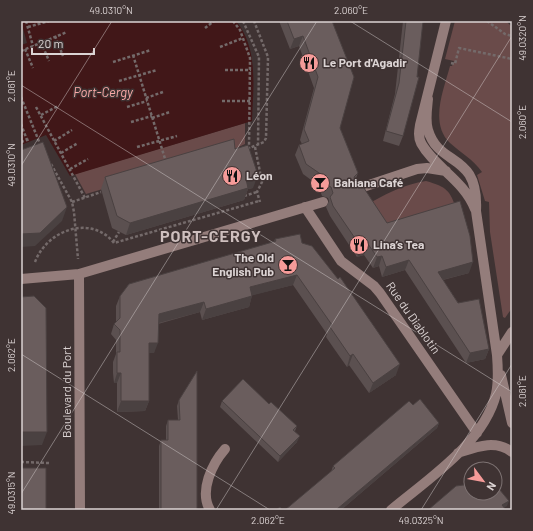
<svg xmlns="http://www.w3.org/2000/svg" width="533" height="531" viewBox="0 0 533 531" font-family="Barlow,sans-serif">
	<rect width="100%" height="100%" fill="#3f3333"/>
	<path fill="#6a4b4a" d="M455 21H506L512 27V308L505 318 503 317 490 232 489 202 485 201 477 175 482 172C473 159 461 153 450 143 429 123 444 89 450 66H452L454 61 445 59Z
		M245 123V144L230 151 86 194 75 174Z
		M426 181C447 187 450 190 457 211L390 231 364 206C384 195 404 184 426 181Z"/>
	<path fill="#411718" d="M21 21H236C259 49 253 88 252 121L70 176 46 135 21 145V45L27 43Z"/>
	<g fill="none" stroke-linecap="round" stroke-linejoin="round">
		<path stroke="#746a6a" stroke-width="2.5" stroke-dasharray="3 2" stroke-linecap="butt" d="M26 21 33 46
			M233 21 240 30 250 58 249 149
			M243 21 259 57 258 146
			M487 21 505 34 512 36
			M28 27 49 21
			M205 28 214 21
			M55 36 63 56
			M41 42 49 61
			M220 47 243 38
			M25 49 33 68
			M21 51 67 32
			M133 55 166 162
			M113 62 151 50
			M451 63 455 64 459 48 512 59
			M225 70H251
			M119 81 157 70
			M21 97 40 144
			M146 98 163 92
			M222 101H250
			M36 107 85 198
			M127 107 147 101
			M41 115 58 106
			M152 118 170 112
			M131 122 152 116
			M21 124 27 140
			M54 141 72 130
			M21 142 30 139
			M137 147 177 136
			M255 147 262 182 257 192 260 202
			M247 149 264 142 266 138 268 57 254 21
			M61 153 78 143
			M51 164 72 202 74 212 78 259
			M70 169 88 159
			M244 196 257 192
			M72 202 101 192
			M113 242 119 232
			M35 262C47 230 91 214 114 243L259 201
			M21 462 49 463"/>
		<path stroke="#947d7b" stroke-width="10" d="M446 21 420 125C419 131 418 137 421 143 434 167 464 180 475 209
			M357 189 417 169 427 168 446 171
			M305 207 341 261 374 286 380 293 477 433
			M79 274 80 510
			M21 279 79 274 323 202
			M497 355 512 332
			M501 375 512 423
			M458 453C476 447 495 439 512 452
			M210 510C199 491 212 464 225 449
			M391 510C428 479 484 443 496 394 499 381 498 368 497 355L476 211C479 151 439 168 428 130 425 121 427 109 428 99"/>
	</g>
	<path fill="#5b5050" d="M279 21H332L340 128 358 173 355 181 387 223 469 273 443 280 489 349 485 359 466 363 405 270 382 277 379 266 373 268 364 255 357 257 330 216 326 207 329 201 328 198 322 196 318 185 303 174 295 155 299 145 302 144 300 140 314 88 299 46 290 49Z
		M403 21H423L403 136 399 146 383 141 395 94Z
		M235 149 253 188 248 189 244 200 126 235 112 228 101 189 105 177Z
		M275 239 302 243 396 375 369 393 349 365 347 367 335 350 326 337 327 334 293 285 252 295 249 307 202 320 200 312 158 324 154 353H149V401L145 411 117 412V383H114L113 373V362L116 354V340L111 334 114 324 116 322V306L120 296 274 242Z
		M179 400 197 510H159V446L161 440H166V426L168 420H178L177 406Z
		M222 401 269 404 297 426 295 431 297 442 278 462 220 407Z
		M413 405 439 423 437 428 341 510H285L331 472 333 466Z"/>
	<path fill="#4a4141" d="M303 36 299 46 290 49 294 39Z
		M258 175 253 188 248 189 244 200 126 235 130 223 246 179Z
		M67 207 62 221 35 246 21 247V234Z
		M368 244 364 255 357 257 361 247Z
		M382 256 379 266 373 268 377 257Z
		M409 260 405 270 382 277 386 267Z
		M473 262 469 273 434 282 438 272Z
		M297 275 293 285 246 297 250 287Z
		M252 296 249 307 202 320 206 309Z
		M204 302 200 312 155 324 159 314Z
		M149 343H158L154 353H145Z
		M489 349 485 359 466 363 470 353Z
		M353 354 349 365 347 367 350 356Z
		M400 364 396 375 369 393 373 383Z
		M117 373H121L117 383H114Z
		M121 401H149L145 411 117 412Z
		M439 423 437 428 341 510H336Z
		M21 432H47L42 445 21 446Z
		M300 436 297 442 278 462 280 456Z
		M509 501 507 506 501 510 502 505Z"/>
	<path fill="#6a5d5d" stroke="#4a4141" d="M287 21H332L354 77 340 128 358 173 354 177 355 181 357 184 362 185 387 223 460 201 470 236 473 262 438 272 458 303 479 299 489 349 470 353 409 260 386 267 382 256 377 257 368 244 361 247 333 206 330 197 333 193 331 187 326 185 322 175 306 164 299 145 309 141 304 129 318 77 303 36 294 39Z
		M406 21H423L417 77H419L403 136 386 131 399 83Z
		M234 139 235 149 248 145 258 175 246 179 248 188 130 223 117 216 105 177Z
		M43 142 67 207 40 233 21 234V150Z
		M300 234 302 243 312 246 338 279 340 277 400 364 373 383 353 354 350 356 339 340 330 327 332 325 297 275 250 287 252 296 206 309 204 302 159 314 158 343H149V401H121V373H117V352H120V330L114 324 120 318V296L129 284 276 241 275 239Z
		M34 296 46 308 47 432H21V297Z
		M197 371V510H161V440H168V420H180L179 400Z
		M243 379 269 404 271 402 297 426 293 430 300 436 280 456 222 401Z
		M420 399 439 423 336 510H285L335 468 333 466 409 401 413 405Z
		M21 468H46V510H21Z
		M471 484V493H495V484L509 501 502 505 506 510H428L456 486Z
		M280 507 282 510H276Z"/>
	<path fill="none" stroke="#dcd4d4" stroke-width="1" stroke-opacity="0.45" d="M350 21 512 122M21 85 512 392M21 166 112 21M21 354 270 510M21 494 317 21M216 510 512 36M421 510 512 364"/>
	<defs>
		<g id="restaurant-disc" transform="scale(1)"><circle r="9.5" fill="#f59b99" stroke="#3f3333"/><path d="M-5-6h1v4h1v-4h1v4h1v-4h1v5L-1.5 .5V6h-2V.5L-5-1ZM5-6V6H3V1.5H1.5Q1.5-4 5-6Z" fill="#111"/></g>
		<g id="bar-disc" transform="scale(1)"><circle r="9.5" fill="#f59b99" stroke="#3f3333"/><path d="M-6-5H6L.8 .8V4.5H3.5V6h-7V4.5H-.8V.8Z" fill="#111"/></g>
	</defs>
	<g fill-rule="evenodd">
		<use href="#restaurant-disc" x="309" y="63"/>
		<use href="#restaurant-disc" x="232" y="176"/>
		<use href="#bar-disc" x="320" y="183"/>
		<use href="#restaurant-disc" x="359" y="245"/>
		<use href="#bar-disc" x="288" y="265"/>
	</g>
	<g text-anchor="middle" stroke-width="3" stroke-linejoin="round" paint-order="stroke">
		<g font-size="12" font-weight="bold" fill="#dcd4d4" stroke="#3f3333" text-anchor="start">
			<text x="323" y="67">Le Port d'Agadir</text>
			<text x="246" y="180">Léon</text>
			<text x="334" y="187">Bahiana Café</text>
			<text x="373" y="249">Lina’s Tea</text>
			<text x="274" y="262" text-anchor="end">The Old<tspan x="274" dy="14">English Pub</tspan></text>
		</g>
		<g font-size="12" fill="#dcd4d4" stroke="#3f3333">
			<text transform="translate(413 318) rotate(55)" y="4">Rue du Diablotin</text>
			<text transform="translate(67 392) rotate(-90)" y="4">Boulevard du Port</text>
		</g>
		<g font-size="13" font-style="italic" fill="#faa9a7" stroke="#3f3333">
			<text x="103" y="97">Port-Cergy</text>
		</g>
		<g font-size="16" font-weight="bold" letter-spacing="1" fill="#cebfbe" stroke="#3f3333">
			<text x="211" y="242">PORT-CERGY</text>
		</g>
	</g>
	<rect width="533" height="531" fill="none" stroke="#3f3333" stroke-width="44"/>
	<g transform="translate(483 481) rotate(122)"><circle r="19" fill="#3f3333" stroke="#7e7373"/>
	<path d="M0-3L7 15L0 10L-7 15Z" fill="#f59b99"/>
	<text y="-6" font-size="11" font-weight="bold" text-anchor="middle" fill="#dcd4d4">N</text>
	</g>
	<path d="M32 48v6h62v-6" fill="none" stroke="#dcd4d4" stroke-width="2"/>
	<text x="38" y="48" font-size="12" fill="#dcd4d4" stroke="#3f3333" stroke-width="3" paint-order="stroke">20 m</text>
	<rect x="22" y="22" width="489" height="487" fill="none" stroke="#dcd4d4" stroke-width="1.5"/>
	<g font-size="10" text-anchor="middle" fill="#dcd4d4">
		<text x="111" y="14">49.0310°N</text>
		<text x="351" y="14">2.060°E</text>
		<text transform="translate(522 38) rotate(-90)" y="4">49.0320°N</text>
		<text transform="translate(11 86) rotate(-90)" y="4">2.061°E</text>
		<text transform="translate(522 122) rotate(-90)" y="4">2.060°E</text>
		<text transform="translate(11 165) rotate(-90)" y="4">49.0310°N</text>
		<text transform="translate(11 355) rotate(-90)" y="4">2.062°E</text>
		<text transform="translate(522 391) rotate(-90)" y="4">2.061°E</text>
		<text transform="translate(11 493) rotate(-90)" y="4">49.0315°N</text>
		<text x="268" y="524">2.062°E</text>
		<text x="421" y="524">49.0325°N</text>
	</g>
</svg>
